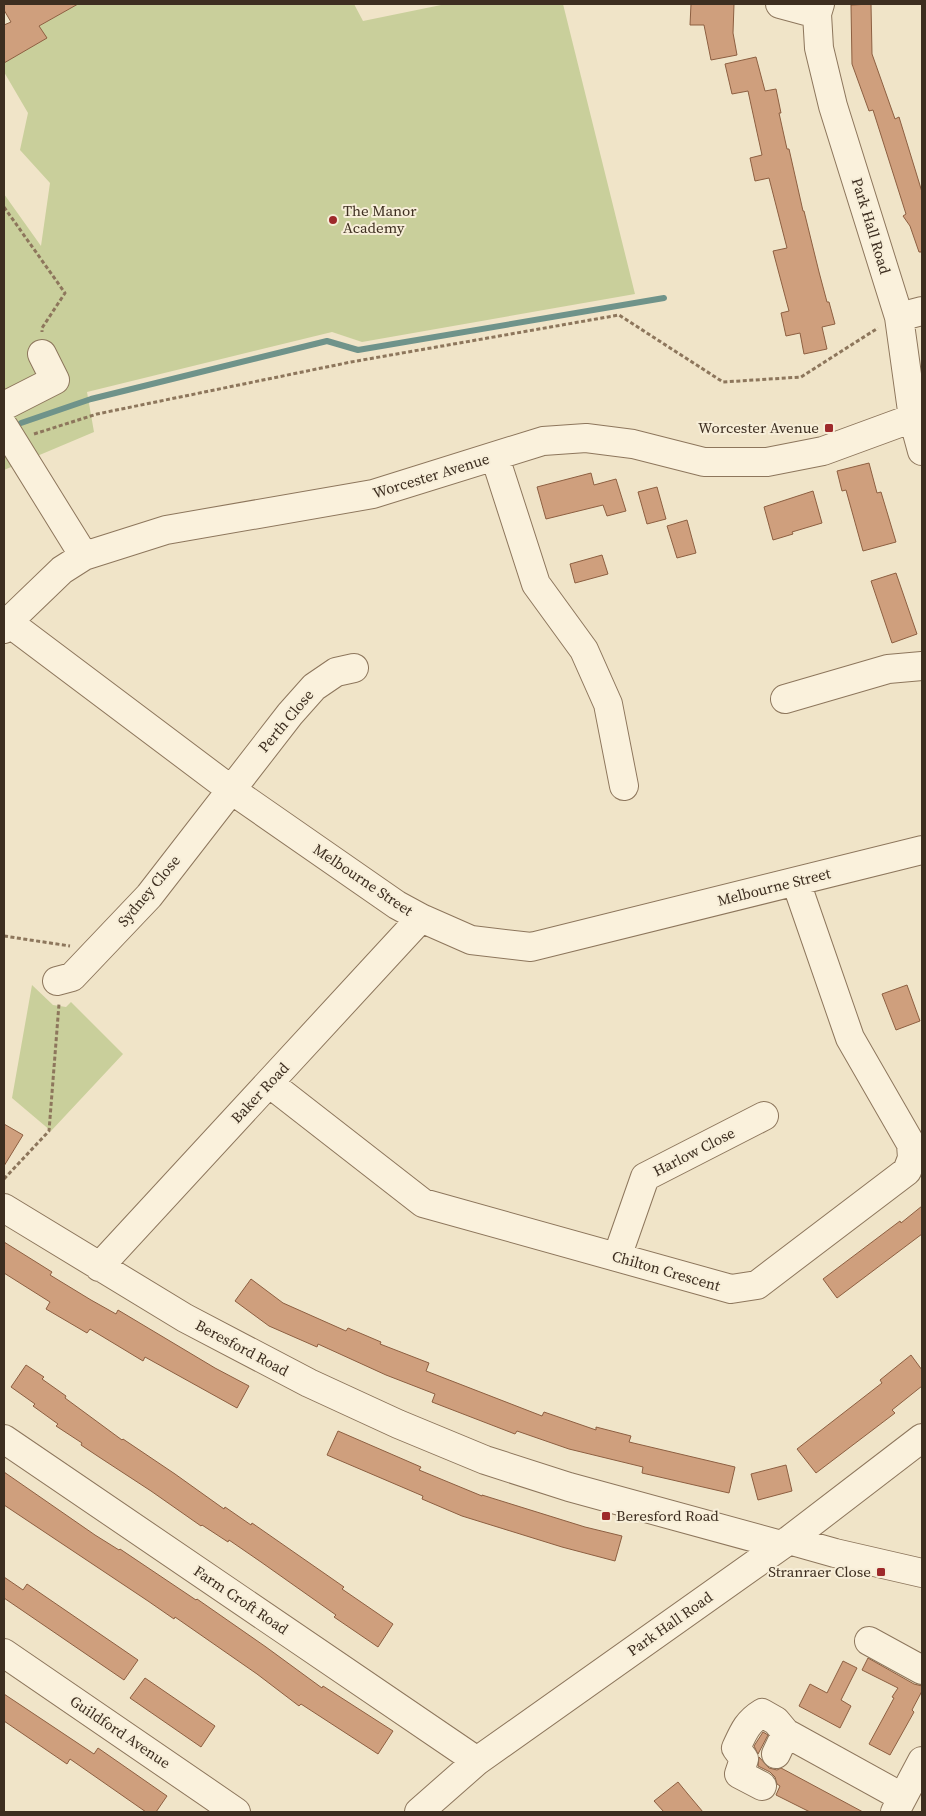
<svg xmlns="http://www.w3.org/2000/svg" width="926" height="1816" viewBox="0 0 926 1816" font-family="'Source Serif 4',serif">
	<rect width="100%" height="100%" fill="#f0e4c8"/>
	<path fill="#c9cf9b" d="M78 4H354L363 21 446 4H563L635 294 362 342 332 332 87 392 94 432 4 470V194L41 246 50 183 20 150 28 113 4 72V63L46 38 39 26Z
		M32 985 53 1005 66 1007 71 1002 123 1054 51 1131 12 1098Z"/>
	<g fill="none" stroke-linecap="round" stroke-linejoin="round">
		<path stroke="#6f938a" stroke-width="6" d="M21 423 91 399 327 341 358 350 664 298"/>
	</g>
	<path fill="#cf9f7d" stroke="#8d5f41" d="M4 4H78L39 26 47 38 4 63V25L11 22 4 10Z
		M691 4H734L733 33 737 55 711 60 704 25H690Z
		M871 4 872 54 895 119 899 117 922 192V252H919L910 226 903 216 906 214 873 110 869 111 852 64 851 5Z
		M756 57 765 91 776 89 781 113H779L787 149H789L803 211H804L819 272 827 302H829L835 324 822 327 827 349 804 354 800 333 786 336 781 313 789 311 773 251 787 248 769 178 755 181 750 158 762 155 748 91 732 94 725 64Z
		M869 463 877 493 881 492 896 542 863 551 846 490 842 491 837 471Z
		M591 473 594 485 616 479 626 511 607 516 603 505 546 519 537 487Z
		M657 487 666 519 647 524 638 492Z
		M813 491 822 523 792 532 793 534 773 540 764 507Z
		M687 520 696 553 677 558 667 526Z
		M602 555 608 574 575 583 570 564Z
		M896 573 917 634 892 643 871 581Z
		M907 985 920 1021 896 1030 882 994Z
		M4 1124 23 1135 4 1166Z
		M922 1206V1234L837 1298 823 1279 900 1221 901 1223Z
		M4 1242 52 1272 50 1275 91 1300 116 1314 118 1310 215 1368 249 1386 237 1408 145 1357 143 1361 90 1329 87 1333 46 1309 50 1302 4 1273Z
		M251 1279 283 1303 346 1331 348 1328 381 1342 380 1344 429 1363 426 1371 542 1416 544 1412 596 1430V1427L631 1436 629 1442 735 1467 729 1493 642 1473 643 1467 569 1449 517 1431 515 1434 432 1402 435 1394 386 1375 318 1344 317 1347 269 1326 235 1301Z
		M911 1355 922 1370V1386L892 1410 895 1413 816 1473 797 1449 882 1383 880 1380Z
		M26 1365 44 1377 42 1379 66 1396 65 1398 122 1440 123 1439 175 1474 224 1509 225 1507 251 1525 252 1523 344 1587 342 1589 393 1624 378 1647 334 1617 336 1615 261 1562 229 1540 228 1542 202 1525 201 1526 151 1491 99 1457 81 1445 82 1443 56 1426 58 1424 33 1406 35 1404 11 1387Z
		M338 1431 421 1467 419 1470 482 1496V1495L585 1527 622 1536 615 1561 562 1547 462 1516 422 1499 423 1496 327 1455Z
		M786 1465 792 1491 758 1500 751 1474Z
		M4 1472 95 1535 119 1550 120 1549 196 1600 197 1599 266 1647 322 1688 323 1686 393 1731 378 1754 301 1704 299 1706 257 1674 175 1617 174 1619 148 1601 4 1505Z
		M4 1577 23 1590 27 1584 138 1660 124 1680 4 1598Z
		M868 1658 914 1684 922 1686V1691L912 1710 914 1712 890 1755 869 1744 894 1698 892 1697 898 1688 862 1670Z
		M843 1661 857 1668 841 1700 851 1706 840 1728 799 1706 810 1684 827 1693Z
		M145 1678 215 1726 201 1747 130 1698Z
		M4 1694 94 1754 98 1748 167 1796 156 1812H146L70 1759 67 1764 4 1721Z
		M763 1732 768 1735 758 1754 754 1746Z
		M759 1757 769 1768 777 1770 781 1768 863 1812H810L776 1795 780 1786 777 1784 775 1777 770 1772 758 1766Z
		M678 1782 687 1793 703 1812H664L654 1801Z"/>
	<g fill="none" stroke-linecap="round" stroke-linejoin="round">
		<g stroke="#8d765c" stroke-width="30">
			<path id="minor" d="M780 4 817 14
				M820 4 817 14 819 48 833 106 899 317 913 418 922 451
				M899 317 922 311
				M4 406 55 380 42 354
				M4 427 84 556
				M495 457 536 584 584 650 608 704 624 786
				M8 622 230 789 397 905 421 918 471 940 531 947 922 850
				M4 629 8 622 62 570 84 556 166 530 373 494 543 441 586 438 633 444 704 462H767L823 451 913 418
				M785 699 888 669 922 666
				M57 981 72 977 149 896 290 714 314 687 336 672 354 668
				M269 1083 423 1203 731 1289 757 1285 907 1171 912 1158 911 1144 850 1038 796 882
				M4 1208 185 1318 309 1383 398 1424 485 1460 569 1487 781 1545
				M617 1257 645 1177 764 1116
				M99 1267 421 918
				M4 1439 477 1761
				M789 1540 835 1553 922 1573
				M869 1641 922 1670
				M4 1653 236 1812
				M776 1754 786 1733 902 1797
				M762 1786 739 1774 744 1759 736 1748C743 1733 747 1722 762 1713L776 1721 786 1733
				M419 1812 477 1761 789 1540 922 1438
				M895 1812 922 1761"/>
		</g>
		<path stroke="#8d765c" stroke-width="3" stroke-dasharray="4 2.5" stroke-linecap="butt" d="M4 207 65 293 42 328V332
			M34 434 97 414 351 362 619 315 723 382 801 377 878 328
			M4 936 70 946
			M4 1179 49 1131 59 1004"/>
		<use href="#minor" stroke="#faf1dc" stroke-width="28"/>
	</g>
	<g fill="#9e2a2b" stroke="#f7eed8" stroke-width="2">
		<circle cx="333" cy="220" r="5"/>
		<rect x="824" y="423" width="10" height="10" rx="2.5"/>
		<rect x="601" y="1511" width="10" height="10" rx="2.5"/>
		<rect x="876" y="1567" width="10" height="10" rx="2.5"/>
	</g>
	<g text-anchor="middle" stroke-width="4" stroke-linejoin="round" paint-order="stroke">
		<g font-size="15" fill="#3d2e20" stroke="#f7eed8" text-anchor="start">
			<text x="343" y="216">The Manor<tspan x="343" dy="17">Academy</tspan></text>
			<text x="819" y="433" text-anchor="end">Worcester Avenue</text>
			<text x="616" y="1521">Beresford Road</text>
			<text x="871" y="1577" text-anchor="end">Stranraer Close</text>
		</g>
		<g font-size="15" fill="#3d2e20" stroke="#f7eed8">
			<text transform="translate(871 226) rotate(73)" y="5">Park Hall Road</text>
			<text transform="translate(431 476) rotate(-17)" y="5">Worcester Avenue</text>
			<text transform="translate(286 721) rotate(-50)" y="5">Perth Close</text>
			<text transform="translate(363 880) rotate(34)" y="5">Melbourne Street</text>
			<text transform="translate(774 887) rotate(-14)" y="5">Melbourne Street</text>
			<text transform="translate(149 891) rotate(-50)" y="5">Sydney Close</text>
			<text transform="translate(260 1093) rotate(-47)" y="5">Baker Road</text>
			<text transform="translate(694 1152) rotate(-27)" y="5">Harlow Close</text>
			<text transform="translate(666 1271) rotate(16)" y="5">Chilton Crescent</text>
			<text transform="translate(242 1348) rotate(28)" y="5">Beresford Road</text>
			<text transform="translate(241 1600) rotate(34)" y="5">Farm Croft Road</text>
			<text transform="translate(670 1624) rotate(-35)" y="5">Park Hall Road</text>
			<text transform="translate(120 1732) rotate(34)" y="5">Guildford Avenue</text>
		</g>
	</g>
	<rect width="926" height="1816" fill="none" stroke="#3d2e20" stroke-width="10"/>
</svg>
